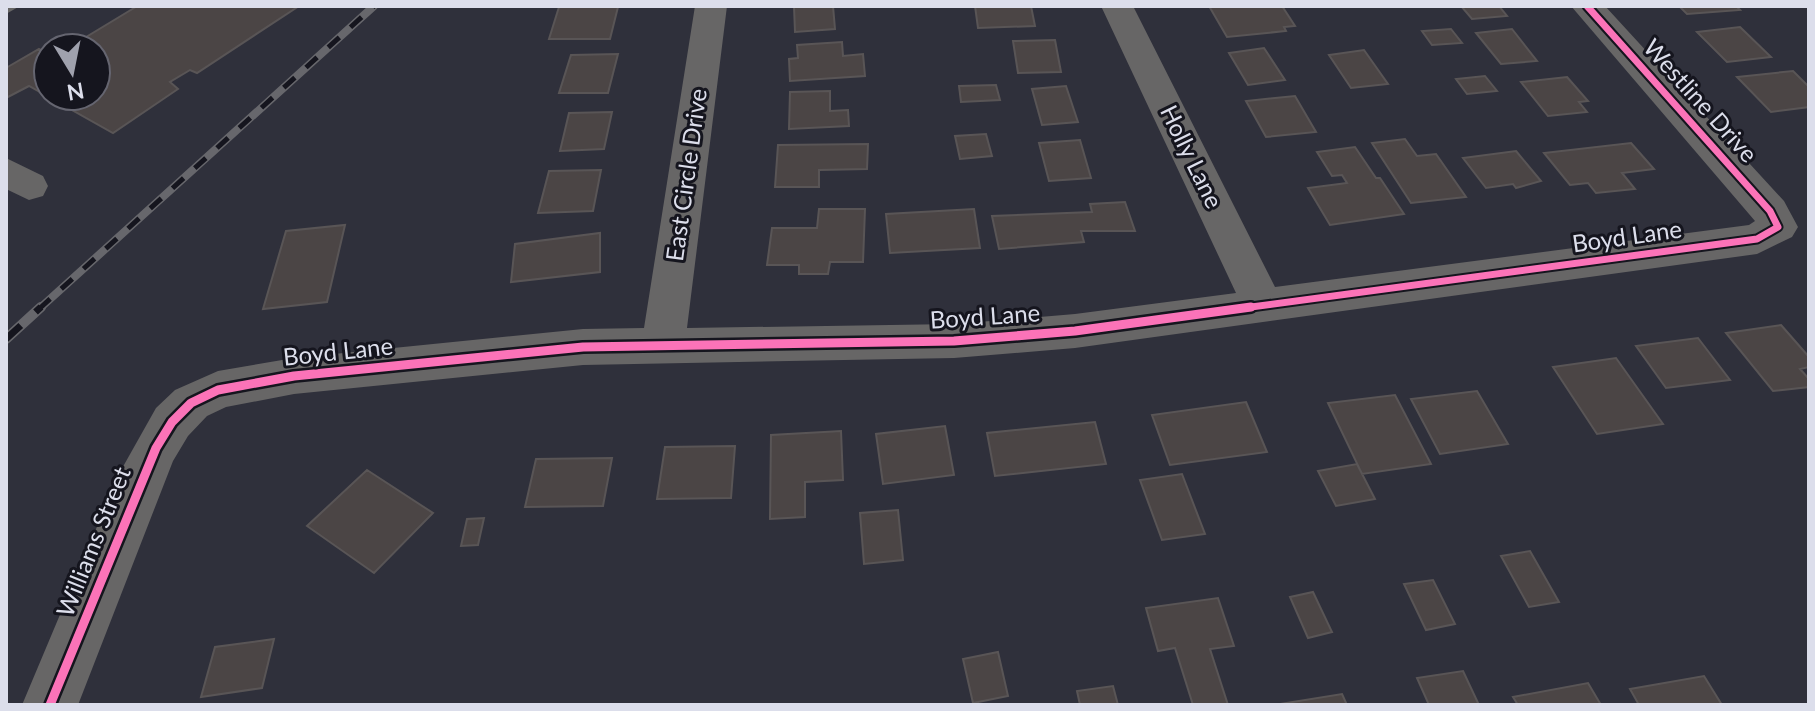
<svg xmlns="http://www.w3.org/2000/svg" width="1815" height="711" viewBox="0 0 1815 711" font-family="Lato,sans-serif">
	<rect width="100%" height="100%" fill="#2f303b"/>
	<path fill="#4b4545" stroke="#595556" stroke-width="2" d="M131 6H299L197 73 190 70 170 82 178 89 113 133 29 86 6 98V68L39 49 48 54V96H96V48H68L134 8Z
		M794 6H833L835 29 795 32Z
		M975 6H1031L1035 26 978 28Z
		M1209 6H1282L1295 26 1284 27 1286 31 1227 37Z
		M1461 6H1499L1507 16 1472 19Z
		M1679 6H1736L1740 10 1687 14Z
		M559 7H618L610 39H549Z
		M1740 27 1771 57 1727 62 1697 32Z
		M1451 29 1462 43 1432 45 1422 31Z
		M1512 29 1537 61 1501 64 1476 33Z
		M1055 40 1061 72 1018 73 1013 41Z
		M842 42 843 56 863 54 865 76 790 81 789 59 798 58 797 45Z
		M1264 48 1285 80 1248 85 1229 53Z
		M1364 50 1388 84 1351 88 1329 55Z
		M618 54 608 93H559L571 55Z
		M1793 71 1809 87V107L1771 112 1737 77Z
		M1485 76 1497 91 1467 94 1456 79Z
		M1567 77 1588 101 1579 102 1587 112 1548 116 1521 82Z
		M996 85 1000 100 961 102 959 86Z
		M1066 86 1078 122 1042 125 1032 89Z
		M830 91V111L848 110 849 126 789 129 790 92Z
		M1295 96 1316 132 1266 137 1246 101Z
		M612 112 604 149 560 151 569 113Z
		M986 134 992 156 960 159 955 136Z
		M1405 139 1417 156 1436 154 1466 197 1411 203 1372 143Z
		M1080 140 1091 178 1049 181 1039 143Z
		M1631 143 1654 169 1622 173 1635 189 1596 193 1588 183 1570 185 1544 153Z
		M868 144 867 169 819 170V187H775L778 145Z
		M1355 147 1376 178H1380L1404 214 1330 225 1308 188 1347 183 1342 175 1332 176 1317 152Z
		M1516 151 1541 181 1516 188 1513 184 1486 188 1463 158Z
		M601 170 593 211 538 213 549 171Z
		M1125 202 1135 231H1081L1084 242 999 249 992 216 1092 212 1090 204Z
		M819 209H865L863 262H830L828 274H799V265H767L772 228H817Z
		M974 209 980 248 890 253 886 214Z
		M345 225 327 302 263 309 286 231Z
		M600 233V272L511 282 515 244Z
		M1781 325 1809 357V367L1800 369 1809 379V387L1773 391 1726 333Z
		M1698 338 1730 380 1666 388 1636 346Z
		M1616 358 1663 424 1597 434 1553 367Z
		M1477 391 1508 444 1440 454 1411 399Z
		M1395 395 1431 464 1362 474 1328 403Z
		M1246 402 1267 452 1170 465 1152 415Z
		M1095 422 1106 464 995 476 987 433Z
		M945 426 954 475 883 484 876 434Z
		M841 431 843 480 805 482V517L770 519 771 435Z
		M735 446 731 498 657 499 665 447Z
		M612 458 603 506 525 507 536 459Z
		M1357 464 1375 499 1336 506 1318 471Z
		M367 470 433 513 374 573 307 526Z
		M1182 474 1205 534 1162 540 1140 480Z
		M898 510 903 560 864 564 860 513Z
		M484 518 478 545 461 546 467 519Z
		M1530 551 1559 602 1529 607 1501 556Z
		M1433 580 1455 624 1426 630 1404 584Z
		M1313 592 1332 632 1308 638 1290 597Z
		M1218 598 1234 646 1210 649 1228 705H1193L1175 648 1158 651 1146 608Z
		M274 639 262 688 201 697 215 647Z
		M998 652 1008 696 973 703 963 659Z
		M1463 671 1479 705H1429L1417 678Z
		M1704 676 1722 705H1639L1630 689Z
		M1588 683 1601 705H1518L1513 697Z
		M1113 686 1118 705H1080L1077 691Z
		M1342 694 1347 705H1274Z"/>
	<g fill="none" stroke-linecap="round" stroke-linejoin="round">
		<path fill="#676666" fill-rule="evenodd" d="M6 6H20L6 14Z"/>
		<path fill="#676666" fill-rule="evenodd" d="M695 6H727L687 328 954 324 1075 314 1236 293 1101 6H1133L1275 287 1749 225 1755 221 1571 6H1605L1784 201 1798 227 1792 237 1757 254 1075 348 954 358 583 365 294 394 226 407 207 416 188 436 173 461 78 705H22L120 472 156 408 175 390 218 371 294 358 583 329 644 328Z
			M6 158 43 176 48 186 43 196 29 200 6 189Z"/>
		<g stroke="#67676c" stroke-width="8">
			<path id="rail-far1" d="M39 309 374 6"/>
		</g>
		<g stroke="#67676c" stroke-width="10">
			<path id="rail" d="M6 339 41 307"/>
		</g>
		<use href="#rail-far1" stroke="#15151e" stroke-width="5" stroke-dasharray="15" stroke-linecap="butt"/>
		<use href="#rail" stroke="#15151e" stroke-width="7" stroke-dasharray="20" stroke-linecap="butt"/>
		<g stroke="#15151e" stroke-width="11">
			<path id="cycleway-far1" d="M1236 309 1757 239 1778 227 1770 211 1587 6"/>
		</g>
		<g stroke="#15151e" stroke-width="14">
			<path id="cycleway" d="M50 705 156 448 172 422 191 403 218 390 294 376 583 347 954 341 1075 331 1251 307"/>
		</g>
		<use href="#cycleway-far1" stroke="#fb73b8" stroke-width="7"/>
		<use href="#cycleway" stroke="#fb73b8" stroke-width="9"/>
	</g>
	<g text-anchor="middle" stroke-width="6" stroke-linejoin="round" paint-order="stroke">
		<g font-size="24" fill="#dcdeeb" stroke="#15151e">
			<text transform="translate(1700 101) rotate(48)" y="8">Westline Drive</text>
			<text transform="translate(1191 157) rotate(64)" y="8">Holly Lane</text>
			<text transform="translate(687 175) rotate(-82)" y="8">East Circle Drive</text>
			<text transform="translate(1627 237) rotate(-8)" y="8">Boyd Lane</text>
			<text transform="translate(985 317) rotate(-4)" y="8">Boyd Lane</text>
			<text transform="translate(338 352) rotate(-6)" y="8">Boyd Lane</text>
			<text transform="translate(94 542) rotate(-68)" y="8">Williams Street</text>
		</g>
	</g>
	<rect width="1815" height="711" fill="none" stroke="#dcdeeb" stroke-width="16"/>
	<g transform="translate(72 72) rotate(170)"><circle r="38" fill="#15151e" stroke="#656570" stroke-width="2"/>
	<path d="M0-6L14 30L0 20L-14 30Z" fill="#9fa1ad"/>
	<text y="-12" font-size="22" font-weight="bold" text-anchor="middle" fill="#dcdeeb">N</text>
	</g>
</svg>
